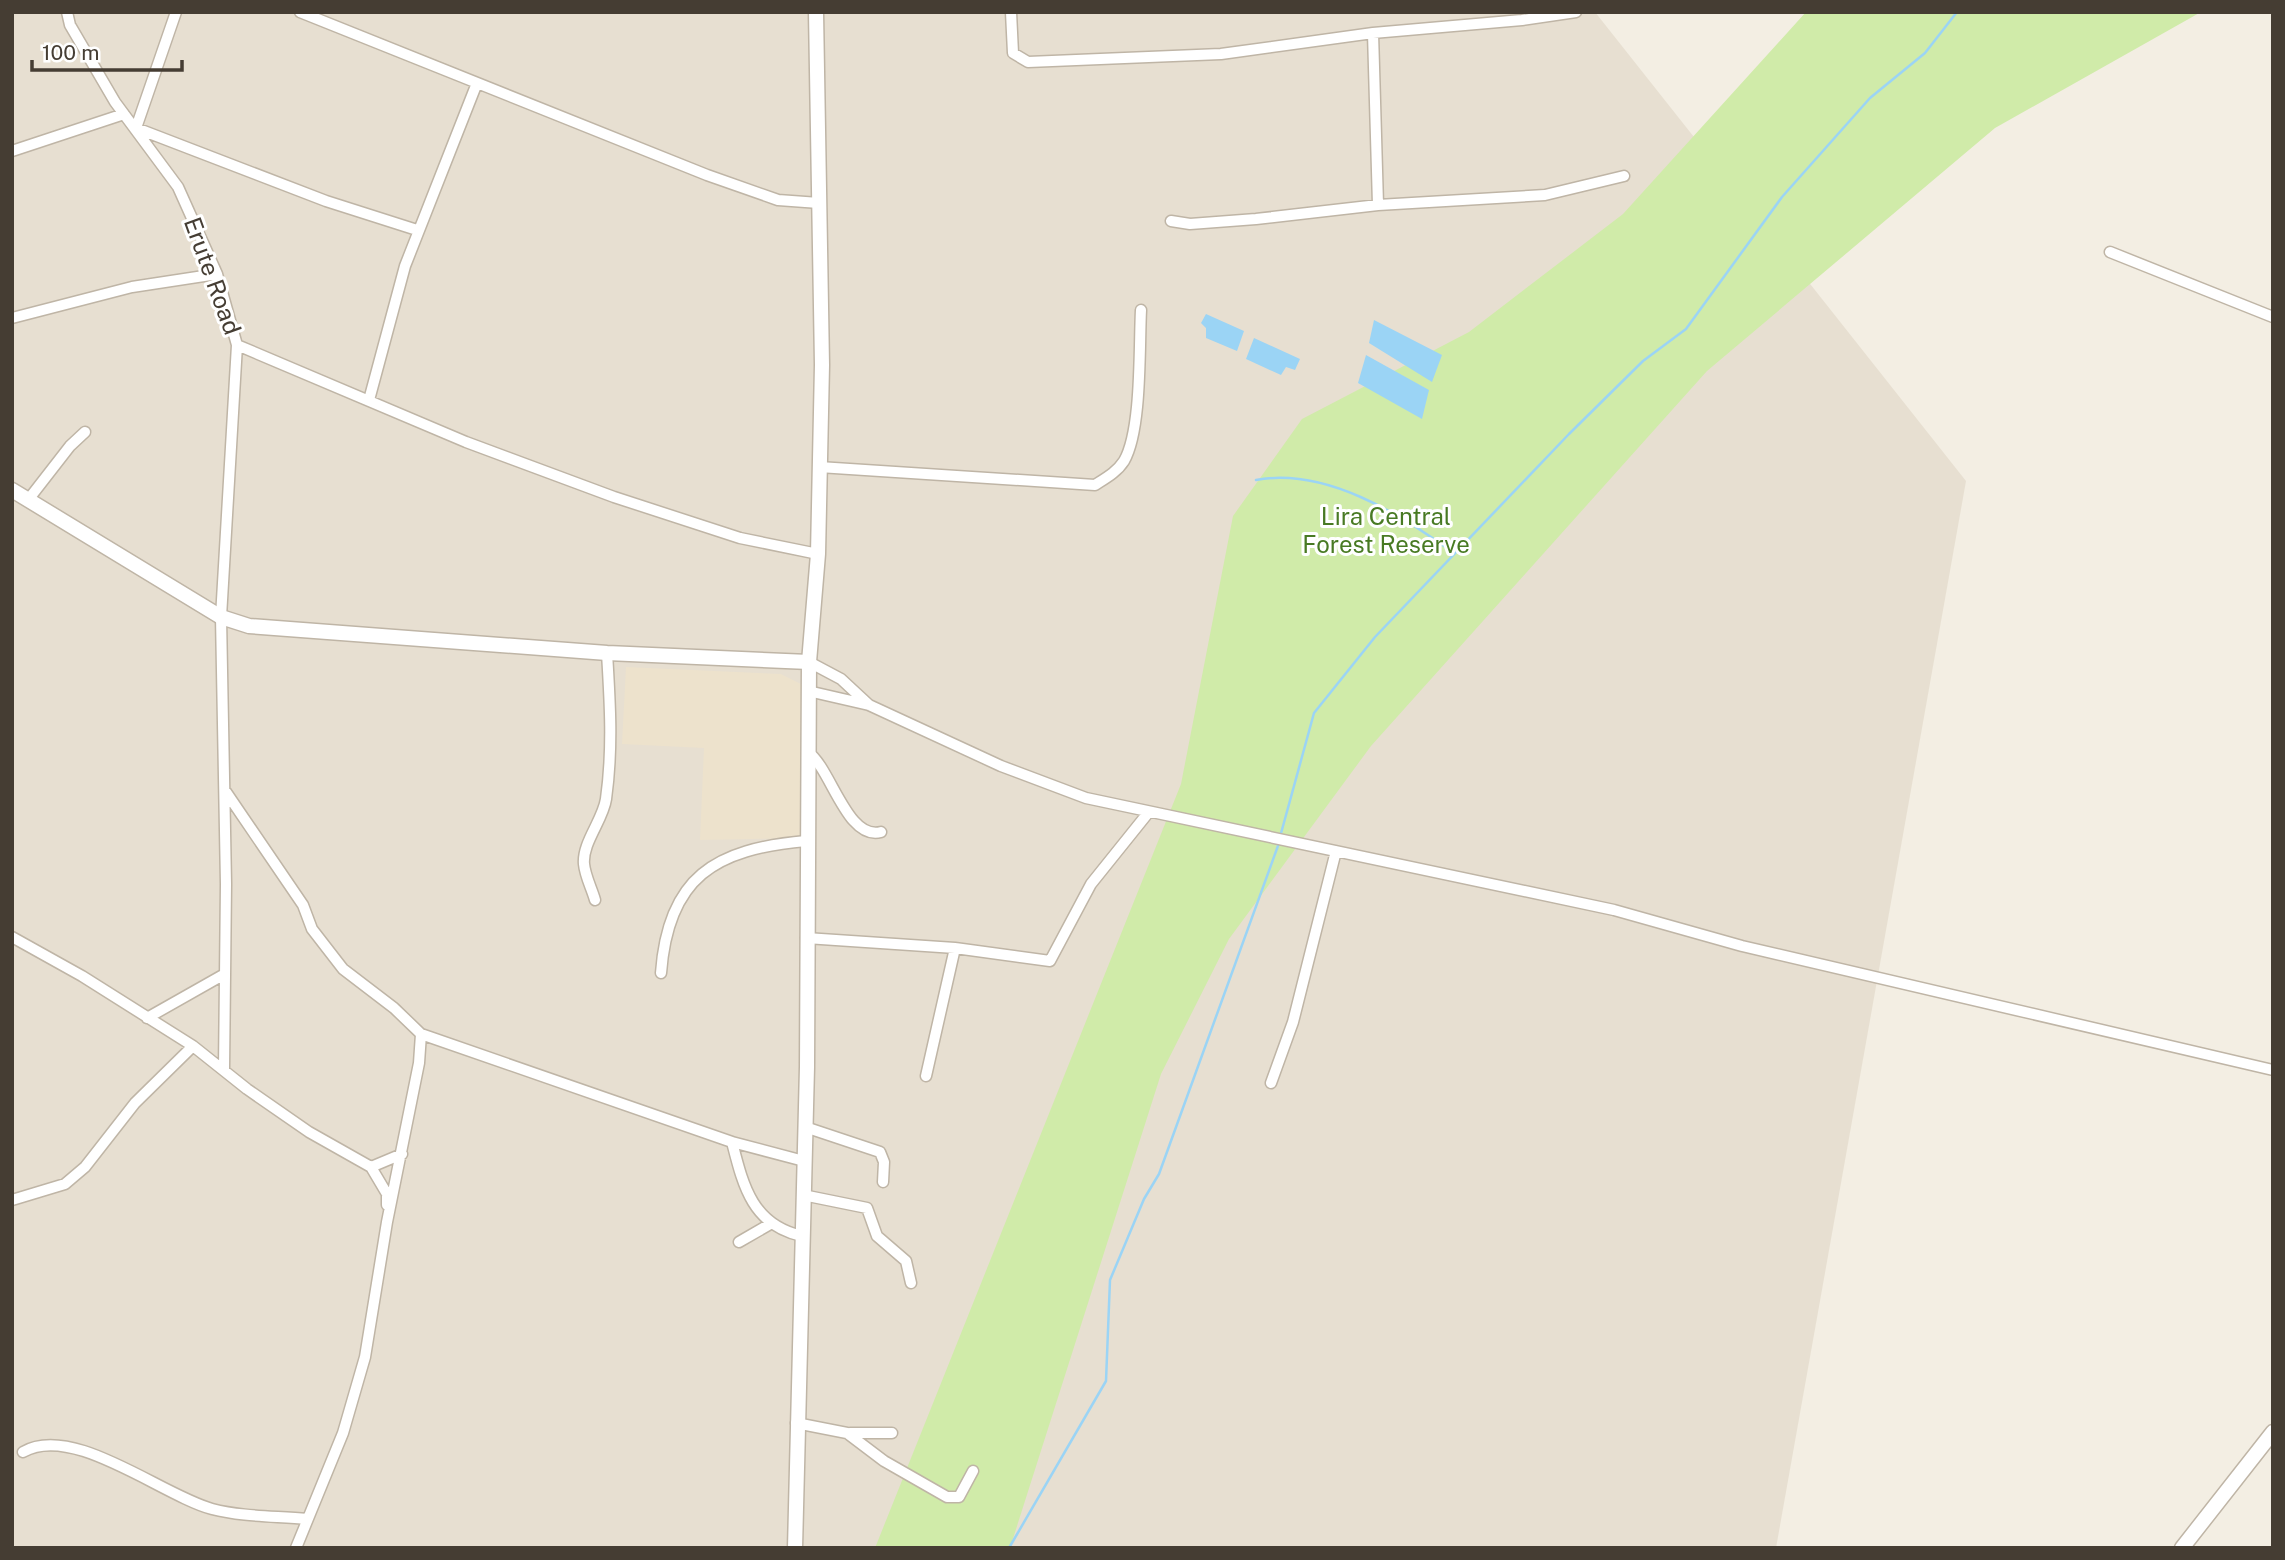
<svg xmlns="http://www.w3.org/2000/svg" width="2285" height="1560" viewBox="0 0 2285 1560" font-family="'Public Sans',sans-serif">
	<rect width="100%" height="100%" fill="#f3eee3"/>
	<path fill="#e7dfd1" d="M12 12H1595L1966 481 1776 1548H12Z"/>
	<path fill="#ede2cc" d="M626 667 781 674 801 684 806 693 804 838 700 840 704 748 622 744Z"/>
	<path fill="#d0eba9" d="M1806 12H2201L1995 128 1707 371 1371 746 1229 939 1161 1074 1010 1548H875L1181 784 1233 516 1302 419 1469 332 1623 214Z"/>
	<path fill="#9bd4f5" d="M1206 314 1244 331 1237 351 1206 338V328L1201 323Z
		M1374 320 1442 355 1432 382 1369 343Z
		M1254 338 1300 359 1295 370 1286 367 1281 375 1246 359Z
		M1366 355 1429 390 1422 419 1358 383Z"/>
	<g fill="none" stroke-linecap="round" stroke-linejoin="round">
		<path stroke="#9bd4f5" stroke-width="2.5" d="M1256 480C1325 467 1400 514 1454 553
			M1280 837 1314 713 1375 637 1569 434 1643 361 1686 329 1782 197 1870 98 1925 53 1957 12
			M1009 1548 1106 1381 1110 1280 1144 1199 1159 1174 1279 843"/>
		<g stroke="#bfb5a6" stroke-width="13">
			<path id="minor" d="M67 12 70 25 115 102 178 187 217 274 237 345 221 617 226 884 224 1069
				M176 12 136 128 326 201 417 230
				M300 12 707 175 778 200 819 203
				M1011 12 1013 53 1028 62 1221 54 1373 33 1522 20 1576 12
				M1373 33 1378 205 1545 195 1624 176
				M12 151 124 114
				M1171 221 1190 224 1256 219 1378 205
				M2110 252 2273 317
				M12 318 132 287 217 274
				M237 345 466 442 614 497 740 538 818 554
				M369 400 405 266 477 83
				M819 467 1095 485C1106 478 1117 472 1124 461 1142 430 1139 347 1141 310
				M28 500 70 446 85 432
				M809 662 841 679 869 705
				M808 691 869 705 1001 766 1086 798 1614 910 1742 946 2273 1070
				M808 752C831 768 847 841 881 832
				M226 792 303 905 312 929 343 969 394 1008 421 1034 419 1063 387 1222 365 1357 343 1433 296 1548
				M595 900C592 889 585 876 584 864 582 843 603 820 606 799 613 749 610 702 607 653
				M12 937 82 976 193 1046 247 1089 309 1132 371 1167 387 1194V1205
				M806 938 955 948 1050 961 1091 884 1148 813
				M661 973C668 877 715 849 806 841
				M147 1018 223 975
				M421 1034 732 1142C743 1185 752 1225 802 1236
				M926 1076 955 948
				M1271 1083 1293 1022 1336 851
				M805 1127 880 1152 884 1162 883 1182
				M732 1142 804 1161
				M371 1167 402 1154
				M803 1195 867 1208 877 1236 906 1261 911 1283
				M12 1200 65 1184 85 1167 135 1103 193 1046
				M739 1242 772 1223
				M796 1423 847 1433 884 1461 947 1497H959L973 1471
				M850 1433H892
				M23 1452C73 1423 161 1495 212 1509 243 1517 276 1516 307 1519"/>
		</g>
		<g stroke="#bfb5a6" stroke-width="17">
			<path id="tertiary" d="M12 490 221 617 249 626 607 653 809 662
				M795 1548 807 1067 809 662 818 554 822 365 816 12
				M2182 1548 2273 1432"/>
		</g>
		<use href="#minor" stroke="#fff" stroke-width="10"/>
		<use href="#tertiary" stroke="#fff" stroke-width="14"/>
	</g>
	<g text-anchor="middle" stroke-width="6" stroke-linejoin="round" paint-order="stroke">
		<g font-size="24" fill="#453d33" stroke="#fff">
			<text transform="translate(212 276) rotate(70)" y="8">Erute Road</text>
		</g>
		<g font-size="24" fill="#487a23" stroke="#fff">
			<text x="1386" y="525">Lira Central<tspan x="1386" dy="28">Forest Reserve</tspan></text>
		</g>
	</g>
	<rect width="2285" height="1560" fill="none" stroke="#453d33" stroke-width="28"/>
	<path d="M32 60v10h150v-10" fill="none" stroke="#453d33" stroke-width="3.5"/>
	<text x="42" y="60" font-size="21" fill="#453d33" stroke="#ffffff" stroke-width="5" paint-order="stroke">100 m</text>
</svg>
